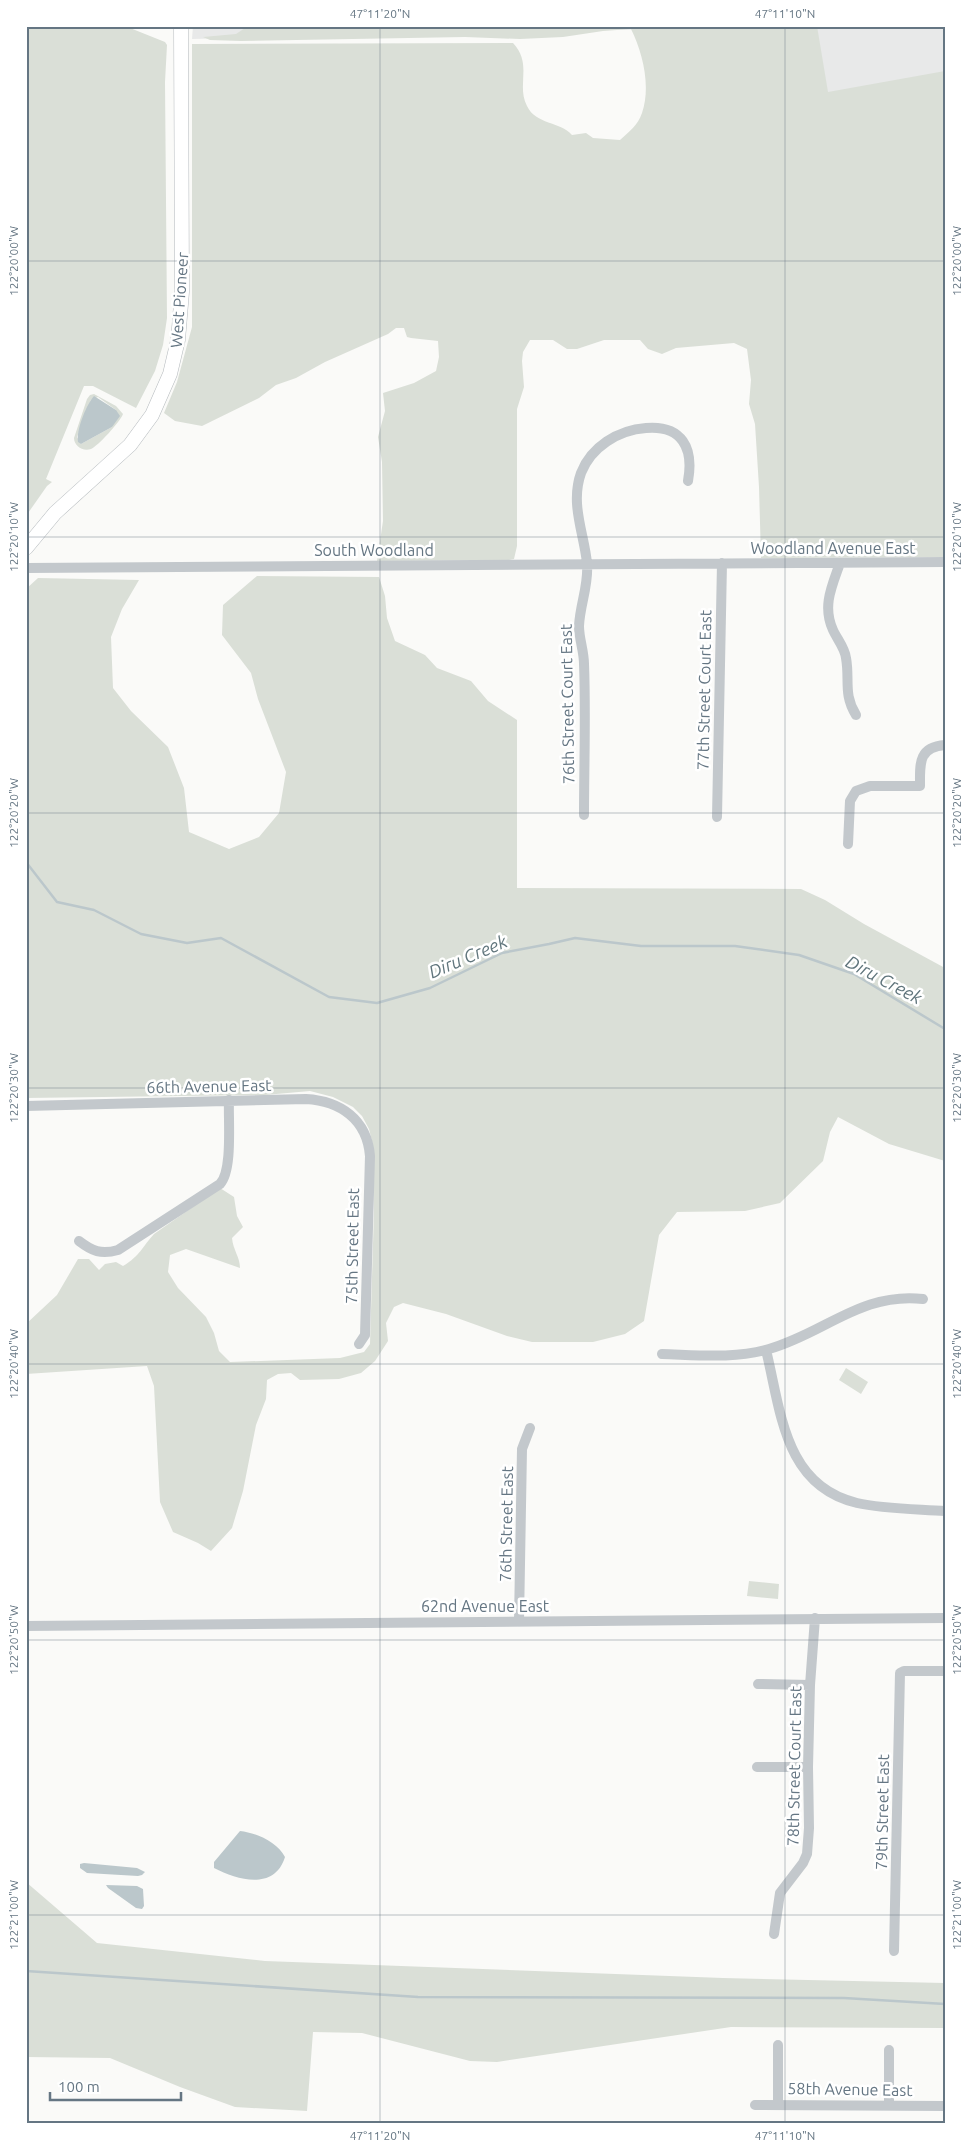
<svg xmlns="http://www.w3.org/2000/svg" width="971" height="2149" viewBox="0 0 971 2149" font-family="Ubuntu,sans-serif">
	<rect width="100%" height="100%" fill="#fafaf8"/>
	<path fill="#e8e9e9" d="M193 26H945V78L704 113 703 28 192 39Z"/>
	<path fill="#dadfd7" fill-rule="evenodd" d="M26 26H125L165 42 167 45 165 82 167 318 163 345 155 371 136 408 93 386H84L46 479 52 482 47 486 26 516Z
		M248 26H817L828 92 945 71V557L761 558 759 487 755 424 749 404 751 380 747 349 734 343 676 348 662 354 648 349 640 340H604L577 349H567L553 340H530L523 352 522 361 524 387 517 409V546L514 559 509 560 377 561 383 521 382 462 378 437 385 411 383 393 414 383 436 371 439 357 438 341 411 338 407 337 404 328H396L388 334 325 362 296 378 276 385 259 398 202 426 175 421 164 413 177 382 192 327V44L513 43C533 64 516 85 527 106 536 125 560 121 572 135L586 133 593 138 620 140C629 132 638 125 642 113 651 87 643 53 631 29L603 31 563 37 520 39 465 37 241 41 210 40 203 37 236 34Z
		M94 394 116 406 123 414C120 422 98 446 91 449 83 452 74 446 74 438L87 399 90 395ZM98 397 116 410 112 427 81 444 77 437 91 400Z
		M257 576 379 577 385 596 387 618 395 641 425 655 437 668 471 681 488 701 517 720V888L801 889 825 900 864 924 945 968V1161L889 1144 838 1117 830 1132 823 1161 780 1203 745 1211 677 1212 659 1235 644 1321 625 1334 593 1342H532L507 1336 446 1314 403 1303 394 1307 386 1323 388 1341 375 1361 361 1373 339 1379 300 1380 291 1373 278 1374 267 1380 266 1399 256 1425 243 1491 232 1528 211 1551 198 1543 173 1532 160 1502 154 1386 147 1366 26 1374V1324L57 1295 78 1259H89L99 1270 105 1264 116 1262 123 1266C140 1256 142 1247 154 1234L220 1188 234 1197 237 1216 243 1227 232 1238C233 1250 240 1257 240 1268L186 1249 170 1255 168 1272 178 1288 206 1317 214 1333 219 1351 230 1362 340 1358 364 1352 370 1344 374 1211 373 1145 369 1129 362 1116 353 1107 333 1097 310 1091 265 1095 26 1098V589L38 578 139 580 122 609 111 637 113 688 131 711 168 747 184 788 189 832 229 849 259 837 279 813 286 772 258 699 251 673 222 635 223 605Z
		M846 1368 868 1382 861 1394 839 1380Z
		M749 1581 779 1584 778 1599 747 1596Z
		M26 1882 97 1943 265 1961 723 1978 945 1983V2028L731 2027 497 2062 470 2061 362 2033 313 2032 307 2111 235 2107 180 2087 110 2058 26 2057Z"/>
	<path fill="#bbc7cb" d="M94 396 116 410 120 416 112 427 81 444 78 442C76 431 86 405 94 396Z
		M240 1831C257 1833 277 1842 285 1857 275 1890 239 1881 214 1868V1862Z
		M84 1863 137 1868 145 1872 142 1875 138 1876 87 1873 80 1868V1864Z
		M106 1885 137 1886 143 1889 144 1906 142 1909 136 1908 108 1888Z"/>
	<g fill="none" stroke-linecap="round" stroke-linejoin="round">
		<path stroke="#bbc7cb" stroke-width="2.5" d="M26 862 57 902 94 910 141 934 187 943 221 938 329 997 377 1003 430 988 502 953 549 944 575 938 641 946H735L799 955 854 974 945 1029
			M26 1971 418 1997 844 1998 945 2004"/>
		<g stroke="#b5babe" stroke-width="15">
			<path id="major" d="M26 548 55 513 130 445 152 415 170 374 178 340 182 292 181 26"/>
		</g>
		<path stroke="#c3c8cc" stroke-width="10" d="M840 563C832 586 822 606 833 630 837 639 845 648 846 658 850 680 843 694 856 715
			M26 568 945 562
			M584 815C584 764 586 714 584 664 584 651 579 639 579 626 580 604 589 585 587 563 584 533 570 504 581 473 591 447 618 430 646 428 682 425 694 448 688 481
			M717 817 722 563
			M848 844 850 801 856 791 870 786H920C920 764 918 747 945 745
			M26 1106 306 1099C340 1101 367 1119 370 1156L365 1335 359 1344
			M79 1241C92 1251 101 1255 118 1250L220 1184C233 1170 228 1120 229 1100
			M766 1350C781 1411 784 1486 857 1503 883 1509 918 1509 945 1511
			M662 1354C697 1355 736 1359 769 1349 825 1333 861 1292 923 1299
			M519 1621 522 1449 530 1428
			M26 1626 945 1618
			M758 1684 810 1685
			M757 1767H808
			M774 1934 780 1893 803 1863 807 1854 809 1828 808 1767 810 1685 815 1618
			M894 1951 900 1673 904 1671H945
			M778 2045V2104
			M889 2050V2105
			M755 2105 945 2106"/>
		<use href="#major" stroke="#fff" stroke-width="14"/>
	</g>
	<path fill="none" stroke="#657683" stroke-width="1" stroke-opacity="0.45" d="M380 26V2123M785 26V2123M26 261H945M26 537H945M26 813H945M26 1088H945M26 1364H945M26 1640H945M26 1915H945"/>
	<g text-anchor="middle" stroke-width="5" stroke-linejoin="round" paint-order="stroke">
		<g font-size="16" fill="#657683" stroke="#fff">
			<text transform="translate(179 300) rotate(-86)" y="6">West Pioneer</text>
			<text x="833" y="554">Woodland Avenue East</text>
			<text x="374" y="556">South Woodland</text>
			<text transform="translate(704 690) rotate(-89)" y="6">77th Street Court East</text>
			<text transform="translate(567 704) rotate(-91)" y="6">76th Street Court East</text>
			<text transform="translate(209 1086) rotate(-1)" y="6">66th Avenue East</text>
			<text transform="translate(352 1246) rotate(-89)" y="6">75th Street East</text>
			<text transform="translate(506 1524) rotate(-89)" y="6">76th Street East</text>
			<text x="485" y="1612">62nd Avenue East</text>
			<text transform="translate(794 1766) rotate(-89)" y="6">78th Street Court East</text>
			<text transform="translate(882 1812) rotate(-89)" y="6">79th Street East</text>
			<text transform="translate(850 2089) rotate(1)" y="6">58th Avenue East</text>
		</g>
		<g font-size="18" font-style="italic" fill="#60757c" stroke="#fff">
			<text transform="translate(468 957) rotate(-23)" y="6">Diru Creek</text>
			<text transform="translate(884 980) rotate(28)" y="6">Diru Creek</text>
		</g>
	</g>
	<rect width="971" height="2149" fill="none" stroke="#ffffff" stroke-width="55"/>
	<path d="M50 2092v8h131v-8" fill="none" stroke="#657683" stroke-width="2.5"/>
	<text x="58" y="2092" font-size="15" fill="#657683" stroke="#ffffff" stroke-width="4" paint-order="stroke">100 m</text>
	<rect x="28" y="28" width="916" height="2094" fill="none" stroke="#657683" stroke-width="2"/>
	<g font-size="12" text-anchor="middle" fill="#657683">
		<text x="380" y="18">47°11'20"N</text>
		<text x="785" y="18">47°11'10"N</text>
		<text transform="translate(957 261) rotate(-90)" y="4">122°20'00"W</text>
		<text transform="translate(14 261) rotate(-90)" y="4">122°20'00"W</text>
		<text transform="translate(957 537) rotate(-90)" y="4">122°20'10"W</text>
		<text transform="translate(14 537) rotate(-90)" y="4">122°20'10"W</text>
		<text transform="translate(957 813) rotate(-90)" y="4">122°20'20"W</text>
		<text transform="translate(14 813) rotate(-90)" y="4">122°20'20"W</text>
		<text transform="translate(957 1088) rotate(-90)" y="4">122°20'30"W</text>
		<text transform="translate(14 1088) rotate(-90)" y="4">122°20'30"W</text>
		<text transform="translate(14 1364) rotate(-90)" y="4">122°20'40"W</text>
		<text transform="translate(957 1364) rotate(-90)" y="4">122°20'40"W</text>
		<text transform="translate(14 1640) rotate(-90)" y="4">122°20'50"W</text>
		<text transform="translate(957 1640) rotate(-90)" y="4">122°20'50"W</text>
		<text transform="translate(14 1915) rotate(-90)" y="4">122°21'00"W</text>
		<text transform="translate(957 1915) rotate(-90)" y="4">122°21'00"W</text>
		<text x="380" y="2140">47°11'20"N</text>
		<text x="785" y="2140">47°11'10"N</text>
	</g>
</svg>
